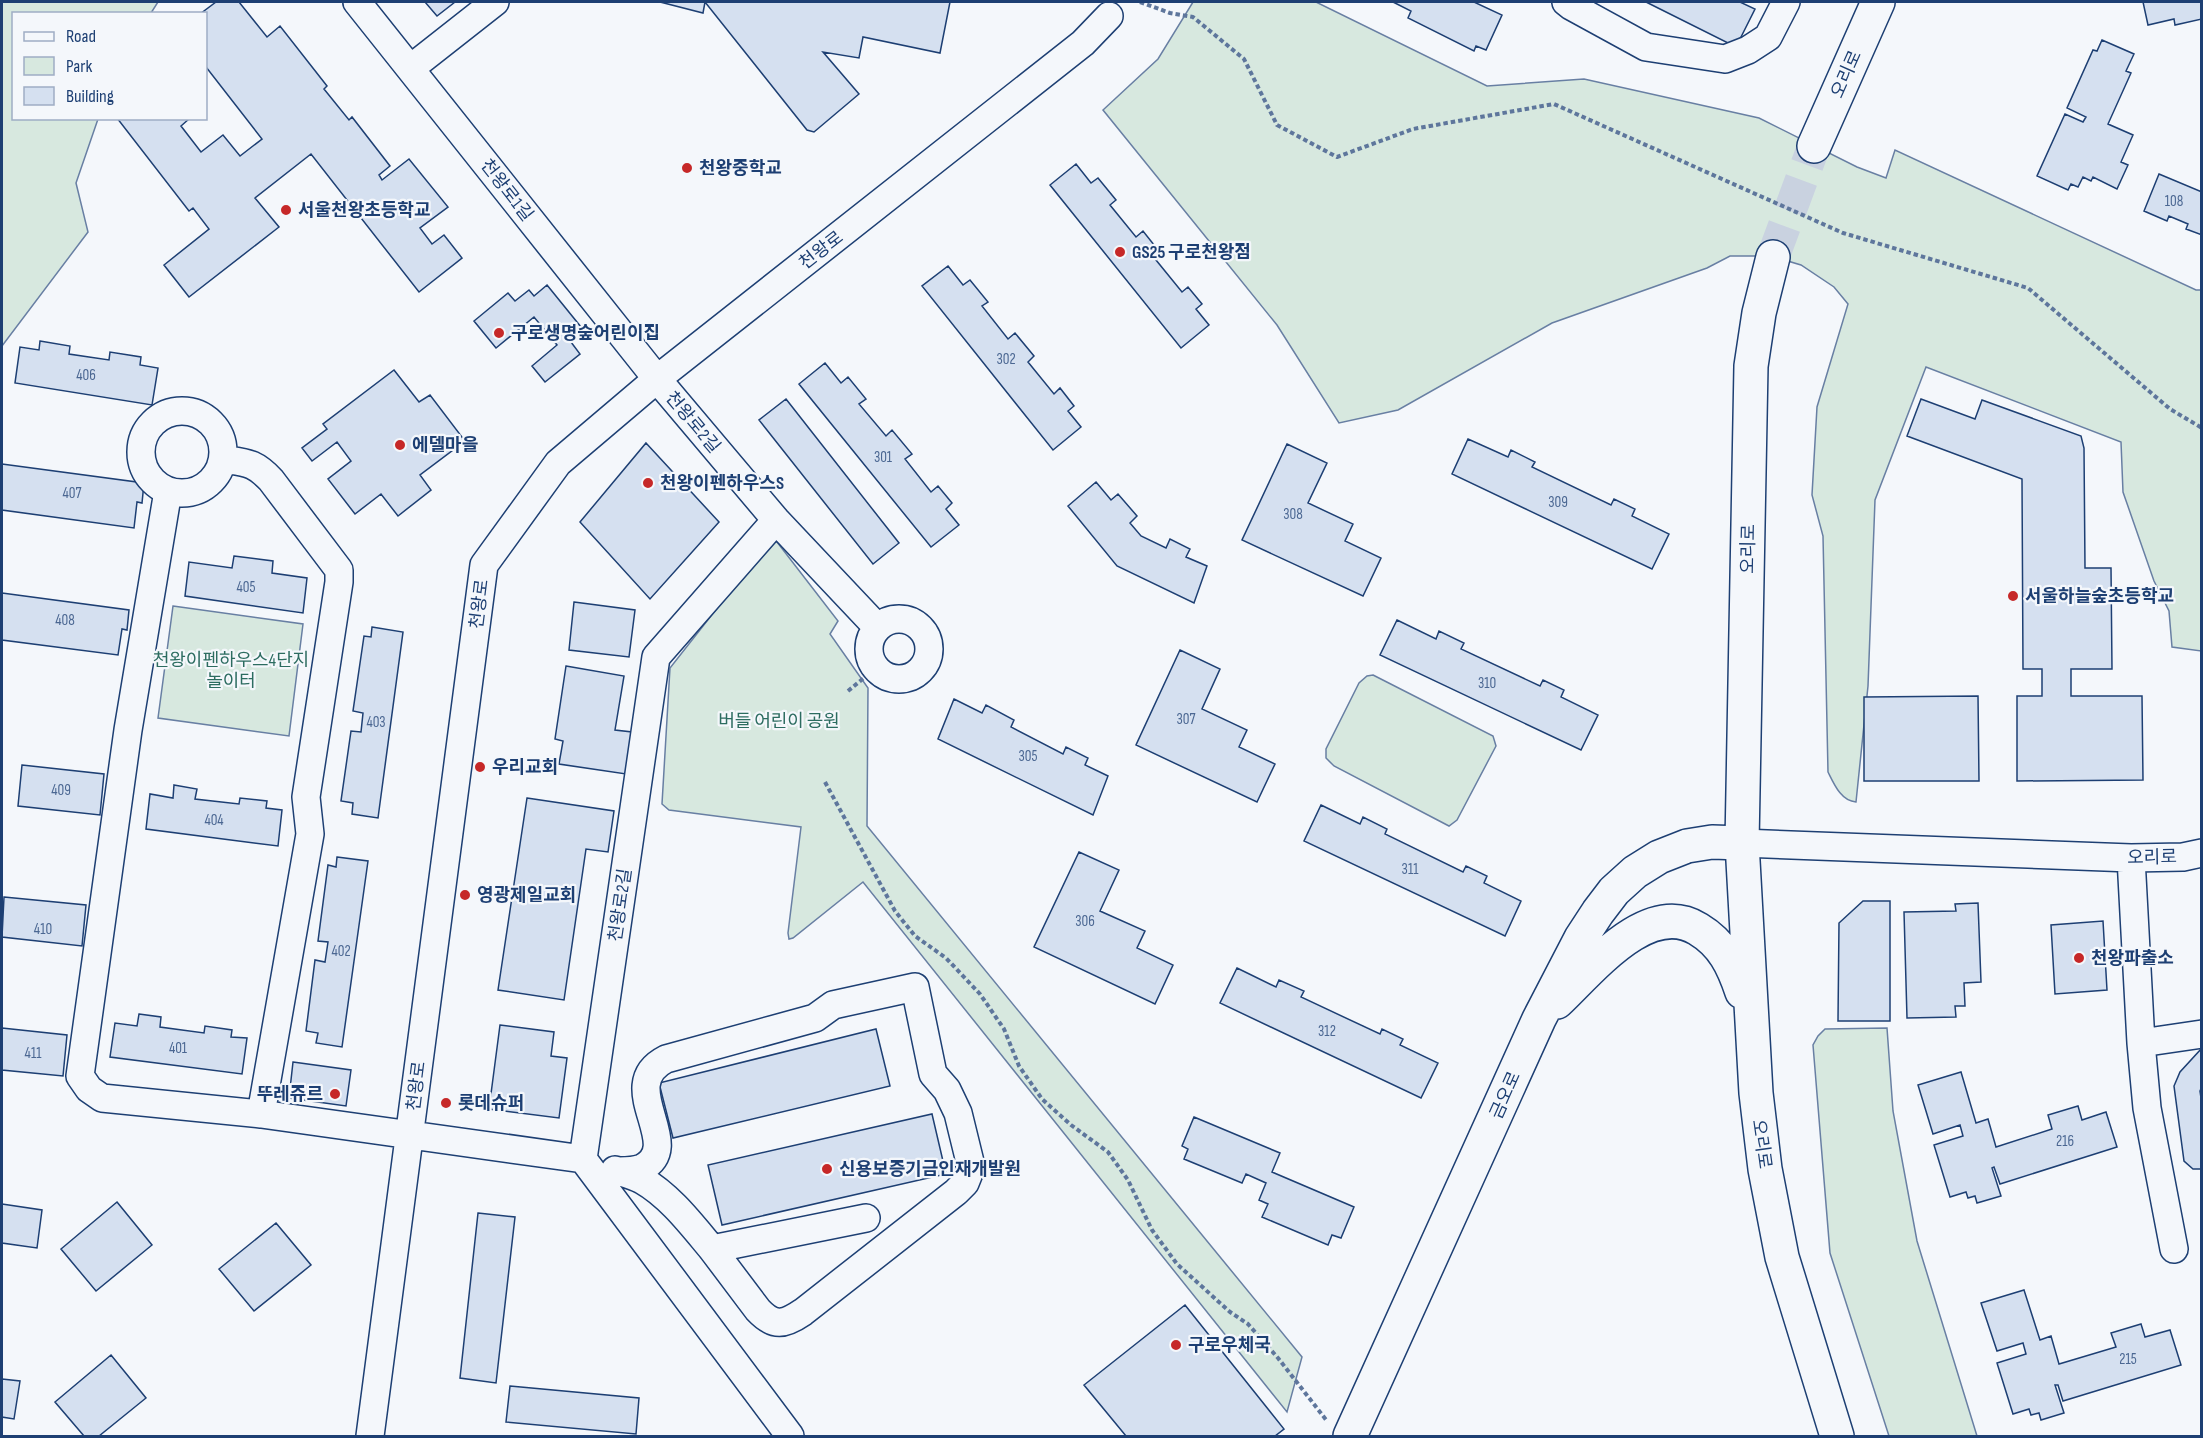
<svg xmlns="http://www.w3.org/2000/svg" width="2203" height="1438" viewBox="0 0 2203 1438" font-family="'Sofia Sans Condensed','Noto Sans KR',sans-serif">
	<rect width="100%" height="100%" fill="#f4f7fb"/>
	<path fill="#d7e8df" stroke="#687fa3" stroke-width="1.5" d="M2 2H158L151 13 14 14V118L98 119 76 183 88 232 2 346Z
		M1193 2H1316L1487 86 1584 79 1759 118 1857 167 1886 178 1895 150 2196 290H2201V651L2172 647 2169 611 2154 581 2123 492 2121 442 1926 367 1875 500 1868 686 1856 802C1841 801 1834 784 1828 772L1823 536 1812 495 1817 407 1848 304 1834 287 1801 265 1771 256H1730L1707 268 1552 323 1398 410 1339 423 1277 325 1103 110 1158 59Z
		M770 541 777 542 838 621 830 634 868 688 867 826 1302 1357 1287 1412 863 882 793 938 789 939 788 933 801 827 669 810 662 804 670 668Z
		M173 606 303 624 289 736 158 718Z
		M1373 675 1493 736 1496 746 1457 820 1449 826 1334 766 1326 758V749L1359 683 1367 676Z
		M1887 1028 1893 1111 1917 1241 1977 1436H1889L1830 1253 1813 1045 1818 1036 1825 1029Z"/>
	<path fill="#d5e0f0" stroke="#1d3f73" stroke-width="1.5" d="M216 2H239L267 37 280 26 327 86 324 89 349 120 352 117 390 166 379 175 382 180 409 159 448 207 420 228 432 244 444 235 462 258 419 292 311 154 255 198 279 227 189 297 164 265 209 229 193 208 189 211 117 118H190L181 126 201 152 223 135 240 156 262 139 206 67V14H200Z
		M425 2H455L437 16Z
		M660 2H950L940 53 863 37 859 58 823 52 859 94 814 132 807 130 705 2 703 13Z
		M1393 2H1474L1502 15 1486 50 1476 46 1474 51 1408 18 1411 11Z
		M1646 2H1740L1755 9 1736 47Z
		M2143 2H2202V19L2175 25 2174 19 2148 25Z
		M2102 40 2134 54 2126 71 2131 73 2108 124 2133 135 2121 162 2128 165 2117 189 2093 177 2091 181 2083 177 2078 187 2071 184 2068 190 2037 176 2065 114 2083 122 2086 117 2067 108 2093 50 2097 51Z
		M1076 164 1091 183 1098 178 1116 200 1110 205 1136 237 1143 231 1162 255 1156 260 1182 292 1188 287 1202 304 1196 309 1209 325 1181 348 1050 185Z
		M2159 174 2202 192V235L2186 229 2188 224 2169 216 2167 221 2144 211Z
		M948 266 963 285 970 280 988 302 982 306 1008 339 1015 333 1034 356 1028 362 1054 394 1060 388 1074 406 1068 411 1081 427 1053 450 922 286Z
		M547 285 581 327 568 338 580 354 545 382 532 366 557 345 534 317 496 348 474 321 508 293 515 301 529 290 534 296Z
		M40 341 70 346 69 354 109 360 110 352 141 357 140 365 158 368 152 405 15 383 20 347 39 350Z
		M825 363 841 383 848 377 866 399 859 404 886 436 892 430 912 454 905 459 931 492 938 486 952 503 946 509 959 525 931 547 799 384Z
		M394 370 419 402 430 395 465 441 420 475 431 490 398 516 381 494 355 514 328 479 351 461 337 442 312 461 302 448 327 429 323 424Z
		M786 399 899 543 873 564 759 420Z
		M1921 399 1975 419 1982 400 2081 436 2084 448 2085 568H2111L2112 669H2071V696H2142L2143 780 2017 781V696H2042V669H2023L2022 479 1907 436Z
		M1468 439 1508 457 1511 450 1535 462 1532 467 1611 505 1614 499 1635 509 1632 516 1669 534 1652 569 1452 474Z
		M646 443 719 522 650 599 580 522Z
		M1287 444 1327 463 1308 503 1353 524 1345 541 1381 558 1363 596 1242 540Z
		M2 464 144 483 142 503 137 502 134 528 2 510Z
		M1096 482 1111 500 1118 494 1137 516 1130 523 1141 536 1166 548 1170 539 1190 549 1186 557 1207 566 1194 603 1117 566 1068 506Z
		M234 556 273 561 272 573 307 578 303 613 185 596 189 562 232 568Z
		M2 593 129 610 127 630 122 629 118 655 2 640Z
		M574 602 635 610 629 657 569 650Z
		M1397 620 1436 639 1439 631 1464 643 1461 649 1540 686 1543 680 1564 690 1561 697 1598 715 1581 750 1380 655Z
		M372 627 403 632 378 818 352 814 353 803 341 801 351 731 361 732 363 713 353 711 364 636 371 637Z
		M1180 650 1220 669 1202 709 1247 730 1239 747 1275 764 1257 802 1136 745Z
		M566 666 624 676 615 730 632 732 626 774 559 764 563 741 555 739Z
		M1978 696 1979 781H1864V697Z
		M954 699 982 713 986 705 1014 720 1011 727 1063 754 1066 747 1088 758 1085 765 1108 776 1093 815 938 739Z
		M22 765 104 774 100 815 18 806Z
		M174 785 197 789 195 799 239 804 240 798 267 801 266 808 282 810 278 846 146 829 150 794 173 798Z
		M527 798 614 811 608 852 586 849 564 1000 498 990Z
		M1321 805 1360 824 1363 817 1387 829 1385 834 1463 872 1466 866 1487 876 1484 883 1521 901 1505 936 1304 841Z
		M1079 852 1119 870 1100 911 1145 931 1137 948 1173 965 1155 1004 1034 947Z
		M337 857 368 861 342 1047 316 1043 318 1033 306 1031 315 960 325 962 328 942 318 941 328 865 336 867Z
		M4 897 86 905 82 946 2 937Z
		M1863 901H1890V1021H1838L1839 923Z
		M1978 903 1981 982 1964 983 1965 1006H1955L1956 1017 1907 1018 1904 912 1956 911 1955 904Z
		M2103 921 2107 990 2055 994 2051 925Z
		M1237 968 1276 987 1279 980 1304 991 1301 997 1380 1034 1382 1029 1403 1039 1400 1045 1438 1063 1421 1098 1220 1003Z
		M139 1014 161 1017 160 1027 204 1033 205 1026 232 1030 231 1037 247 1038 242 1074 110 1057 115 1023 137 1026Z
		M500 1025 554 1032 551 1056 567 1058 559 1118 489 1109Z
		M2 1028 67 1035 63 1076 2 1070Z
		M876 1029 890 1086 673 1138 659 1083Z
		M2202 1048V1086L2200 1091 2202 1105V1169H2193L2184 1161 2174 1086 2180 1072Z
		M293 1062 351 1070 346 1106 289 1098Z
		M1961 1072 1976 1123 1988 1119 1996 1147 2052 1129 2048 1115 2078 1106 2082 1120 2106 1112 2117 1147 2000 1184 1994 1167 1992 1168 2001 1196 1977 1203 1975 1196 1968 1198 1966 1192 1950 1197 1934 1145 1963 1136 1960 1125 1933 1134 1918 1085Z
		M932 1114 946 1174 722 1225 708 1165Z
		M1194 1117 1280 1153 1272 1172 1354 1207 1341 1238 1332 1235 1328 1245 1262 1217 1268 1204 1259 1200 1266 1183 1246 1174 1242 1183 1184 1159 1188 1149 1182 1146Z
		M117 1202 152 1245 96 1291 61 1249Z
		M2 1204 42 1210 37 1248 2 1243Z
		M478 1213 515 1217 496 1383 460 1378Z
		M276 1223 311 1265 254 1311 219 1269Z
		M2024 1290 2040 1340 2051 1336 2059 1364 2116 1347 2111 1333 2141 1324 2145 1337 2170 1330 2181 1365 2063 1401 2058 1385H2055L2064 1413 2041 1420 2039 1413 2031 1415 2029 1409 2013 1414 1997 1363 2026 1354 2023 1343 1997 1351 1981 1303Z
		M1185 1305 1284 1429 1275 1436H1126L1084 1385Z
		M111 1355 146 1398 99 1436H84L55 1402Z
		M2 1379 20 1381 14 1419 2 1417Z
		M510 1386 639 1398 636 1434 506 1422Z"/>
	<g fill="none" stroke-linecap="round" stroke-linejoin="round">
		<path stroke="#c9d2e0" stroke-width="33" stroke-dasharray="33 16" stroke-linecap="butt" d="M1773 257 1814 146"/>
		<g stroke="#1d3f73" stroke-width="30">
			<path id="minor" d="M357 2 657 379 776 520 877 627
				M1566 2 1571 6 1646 47 1725 59 1748 50 1768 37 1786 2
				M411 68 495 2
				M141 452a41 41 0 1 1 82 0a41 41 0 1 1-82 0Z
				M223 459C247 463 254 462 271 480L339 570V582L306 797 310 834 261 1114
				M168 491 128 730 80 1076 89 1089 102 1098 261 1114 583 1159 656 657 776 520
				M869 649a30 30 0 1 1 60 0a30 30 0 1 1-60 0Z
				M1742 843 2131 858 2183 857 2202 853
				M2131 858 2141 1043 2147 1108 2174 1249
				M2141 1043 2202 1034
				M583 1159 790 1436
				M615 1170C624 1173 634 1176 642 1180 670 1196 691 1224 712 1249L866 1218
				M619 1171C626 1171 635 1171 642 1168 687 1145 613 1086 666 1059L815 1018 833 1005 915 987 933 1074 947 1090 958 1113 970 1162 969 1173 965 1183 956 1192 803 1312C784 1325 774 1327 758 1310L712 1249
				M370 1436 484 565 558 463 657 379 1083 43 1109 16"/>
		</g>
		<g stroke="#1d3f73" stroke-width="36">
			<path id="major" d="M1814 146 1878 2
				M1773 257 1759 313 1751 366 1742 843 1756 1093 1765 1169 1782 1257 1837 1436
				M1557 1002C1591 970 1648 898 1698 929 1723 944 1733 965 1742 992
				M1350 1436 1539 1019 1581 938 1598 912 1614 891 1635 872 1659 857 1687 846 1712 842 1742 843"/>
		</g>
		<path stroke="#5e769c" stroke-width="4" stroke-dasharray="4.5 3" stroke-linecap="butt" d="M1140 2 1170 13 1193 17 1244 59 1277 125 1337 157 1413 129 1554 104 1843 233 2028 288 2170 409 2202 428
			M848 691 876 668
			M825 782 895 911 915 936 946 958 980 994 1004 1029 1019 1066 1042 1099 1071 1125 1108 1152 1128 1180 1152 1230 1177 1264 1230 1312 1248 1324 1278 1358 1327 1421"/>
		<use href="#minor" stroke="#f4f7fb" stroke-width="27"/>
		<use href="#major" stroke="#f4f7fb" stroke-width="33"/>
	</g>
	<g fill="#c62828" stroke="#f4f7fb" stroke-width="2">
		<circle cx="687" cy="168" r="6"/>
		<circle cx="286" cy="210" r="6"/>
		<circle cx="1120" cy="252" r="6"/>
		<circle cx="499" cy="333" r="6"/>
		<circle cx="400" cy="445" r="6"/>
		<circle cx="648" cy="483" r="6"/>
		<circle cx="2013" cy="596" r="6"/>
		<circle cx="480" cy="767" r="6"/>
		<circle cx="465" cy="895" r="6"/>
		<circle cx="2079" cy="958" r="6"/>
		<circle cx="335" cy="1094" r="6"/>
		<circle cx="446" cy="1103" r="6"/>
		<circle cx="827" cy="1169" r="6"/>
		<circle cx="1176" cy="1345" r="6"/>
	</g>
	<g text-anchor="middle" stroke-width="4.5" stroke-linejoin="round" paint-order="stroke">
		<g font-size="15" fill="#4b6792">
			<text x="2174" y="206">108</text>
			<text x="1006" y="364">302</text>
			<text x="86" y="380">406</text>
			<text x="883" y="462">301</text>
			<text x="72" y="498">407</text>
			<text x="1558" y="507">309</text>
			<text x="1293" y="519">308</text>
			<text x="246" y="592">405</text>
			<text x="65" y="625">408</text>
			<text x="1487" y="688">310</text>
			<text x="1186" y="724">307</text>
			<text x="376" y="727">403</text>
			<text x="1028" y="761">305</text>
			<text x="61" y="795">409</text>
			<text x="214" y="825">404</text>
			<text x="1410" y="874">311</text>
			<text x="1085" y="926">306</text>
			<text x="43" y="934">410</text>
			<text x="341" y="956">402</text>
			<text x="1327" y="1036">312</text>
			<text x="178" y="1053">401</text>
			<text x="33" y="1058">411</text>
			<text x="2065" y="1146">216</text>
			<text x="2128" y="1364">215</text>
		</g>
		<g font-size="18" fill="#1d3f73" stroke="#f4f7fb">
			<text transform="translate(1846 74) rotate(-66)" y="6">오리로</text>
			<text transform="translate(507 190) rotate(52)" y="6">천왕로1길</text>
			<text transform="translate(821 250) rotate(-38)" y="6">천왕로</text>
			<text transform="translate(693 422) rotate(50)" y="6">천왕로2길</text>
			<text transform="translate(1748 549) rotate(-89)" y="6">오리로</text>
			<text transform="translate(479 604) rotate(-83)" y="6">천왕로</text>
			<text transform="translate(2152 857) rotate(-1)" y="6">오리로</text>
			<text transform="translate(620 905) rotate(-82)" y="6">천왕로2길</text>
			<text transform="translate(416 1086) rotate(-83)" y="6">천왕로</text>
			<text transform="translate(1505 1095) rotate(-66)" y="6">금오로</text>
			<text transform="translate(1762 1144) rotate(82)" y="6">오리로</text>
		</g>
		<g font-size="18" font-weight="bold" fill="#1d3f73" stroke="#f4f7fb" text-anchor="start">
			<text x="699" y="174">천왕중학교</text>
			<text x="298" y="216">서울천왕초등학교</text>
			<text x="1132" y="258">GS25 구로천왕점</text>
			<text x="511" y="339">구로생명숲어린이집</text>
			<text x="412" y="451">에델마을</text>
			<text x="660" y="489">천왕이펜하우스S</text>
			<text x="2025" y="602">서울하늘숲초등학교</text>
			<text x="492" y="773">우리교회</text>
			<text x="477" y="901">영광제일교회</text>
			<text x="2091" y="964">천왕파출소</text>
			<text x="323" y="1100" text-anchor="end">뚜레쥬르</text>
			<text x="458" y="1109">롯데슈퍼</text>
			<text x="839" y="1175">신용보증기금인재개발원</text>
			<text x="1188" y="1351">구로우체국</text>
		</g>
		<g font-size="18" fill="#2c6c60" stroke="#f4f7fb">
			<text x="231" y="666">천왕이펜하우스4단지<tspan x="231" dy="21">놀이터</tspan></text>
			<text x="779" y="727">버들 어린이 공원</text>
		</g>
	</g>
	<rect width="2203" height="1438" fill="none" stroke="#1d3f73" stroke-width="6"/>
	<rect x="12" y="12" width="195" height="108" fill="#f4f7fb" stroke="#9eadc5" stroke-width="1.5"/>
	<rect x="24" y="32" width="30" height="9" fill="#f4f7fb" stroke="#9eadc5" stroke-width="1.5"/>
	<text x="66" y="42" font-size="18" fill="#1d3f73">Road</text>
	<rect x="24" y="57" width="30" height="18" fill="#d7e8df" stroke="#9eadc5" stroke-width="1.5"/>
	<text x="66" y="72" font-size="18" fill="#1d3f73">Park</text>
	<rect x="24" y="87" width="30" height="18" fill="#d5e0f0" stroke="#9eadc5" stroke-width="1.5"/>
	<text x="66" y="102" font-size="18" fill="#1d3f73">Building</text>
</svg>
